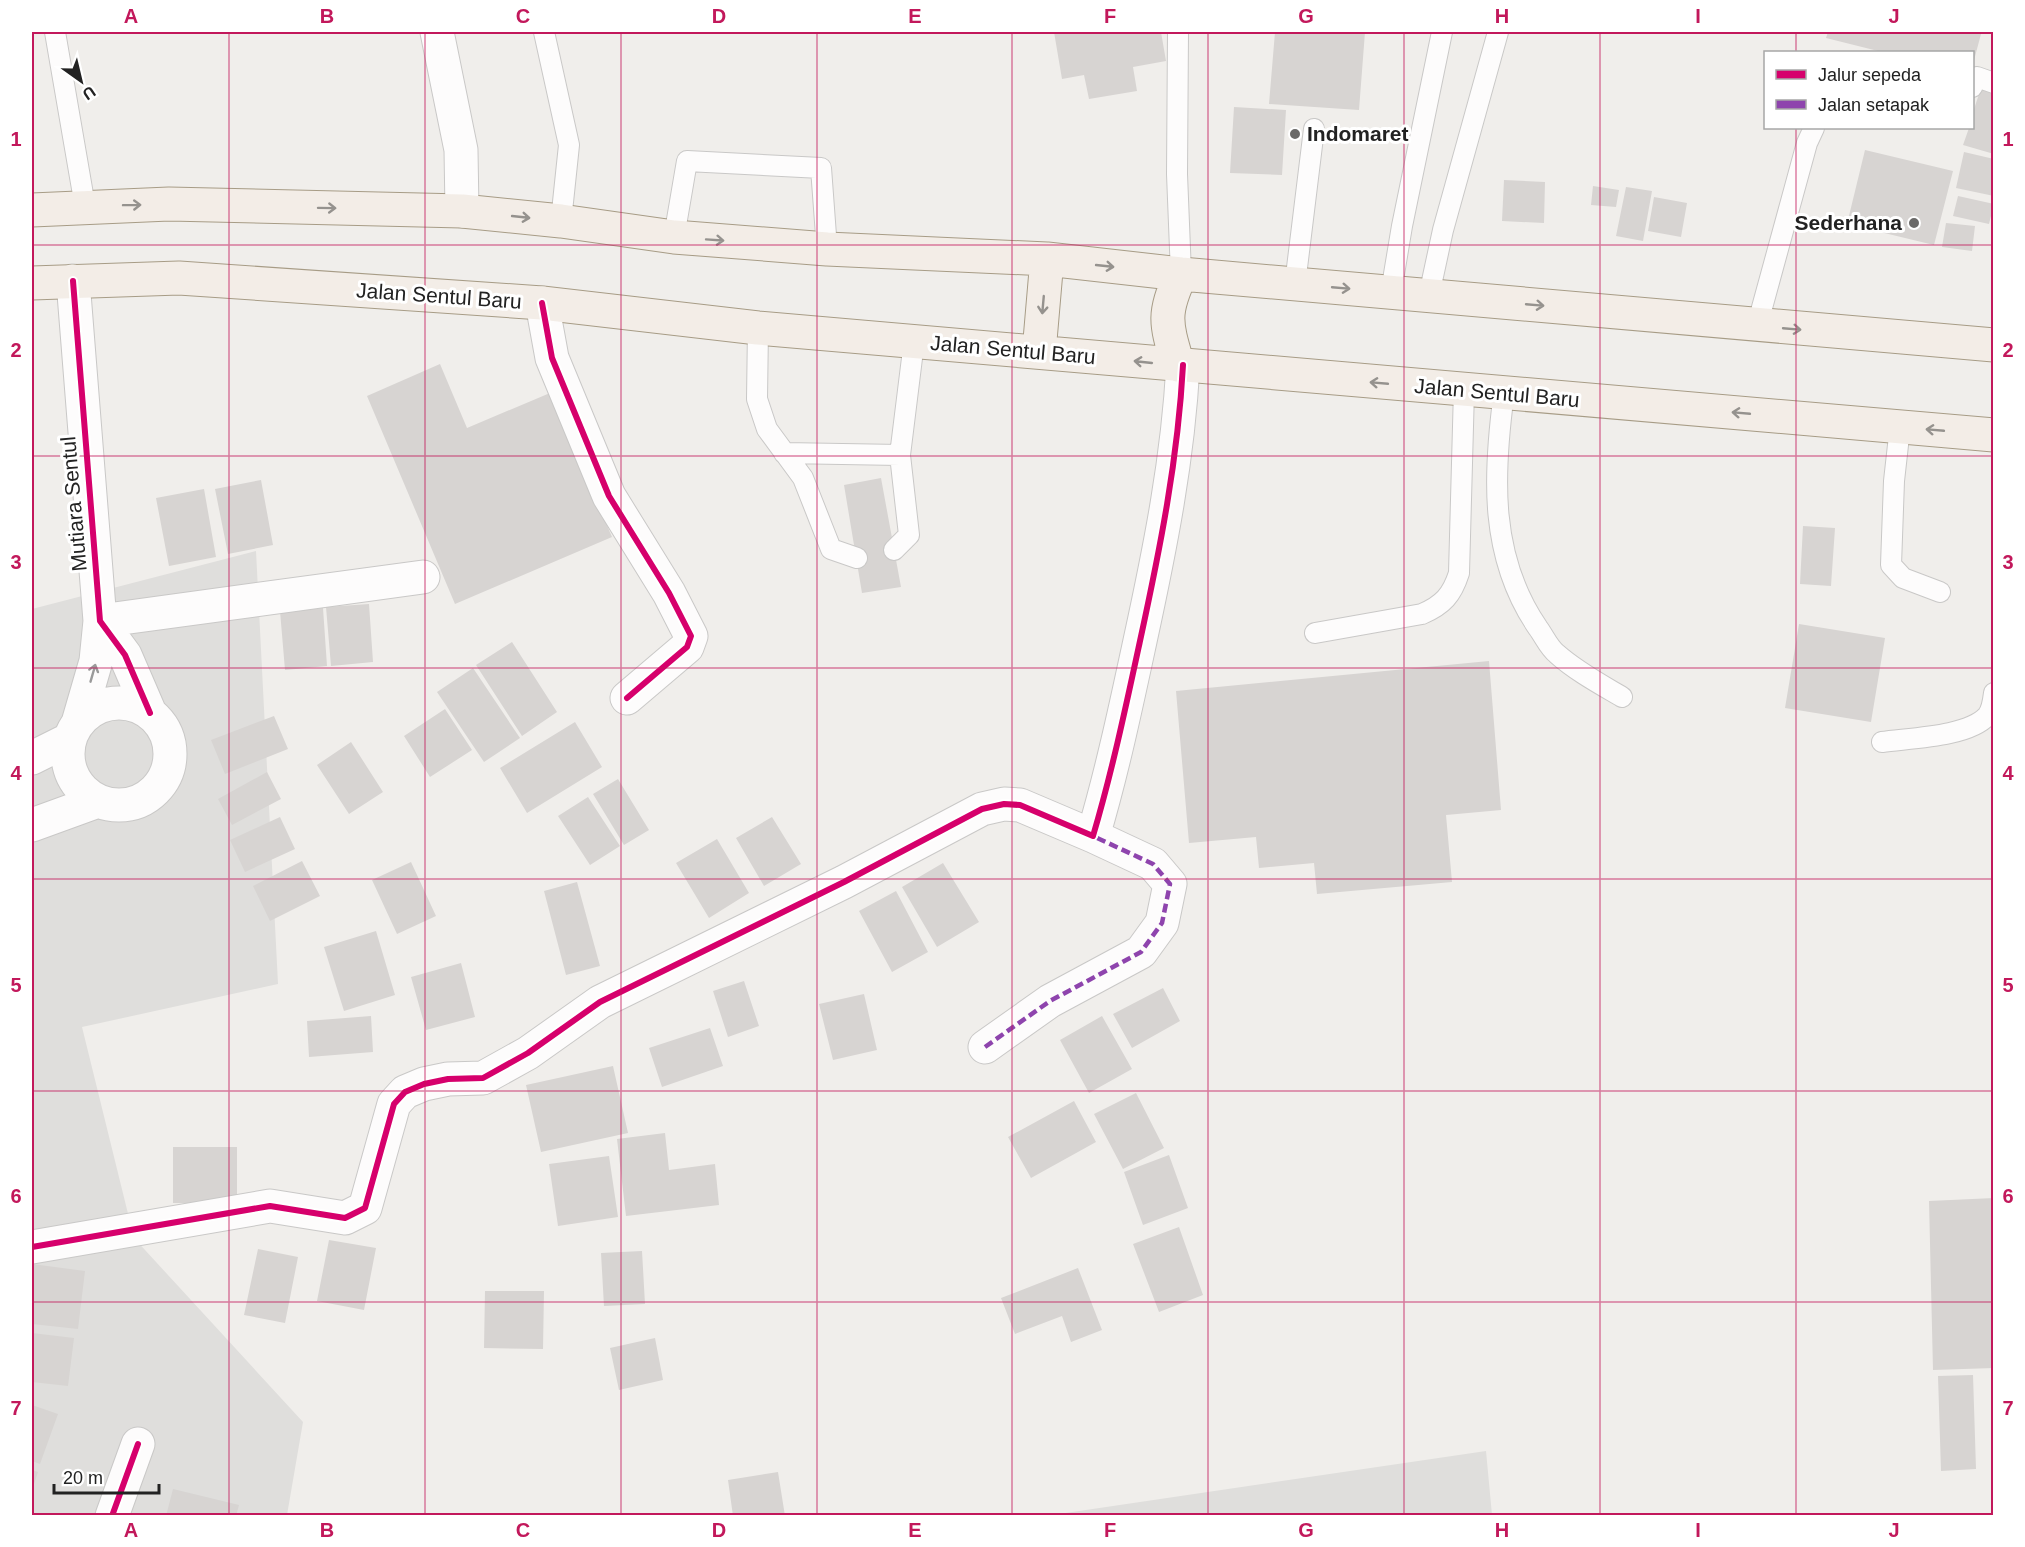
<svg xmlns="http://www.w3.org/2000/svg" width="2025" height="1547" viewBox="0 0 2025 1547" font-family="Helvetica,sans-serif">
	<rect width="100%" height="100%" fill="#f0eeeb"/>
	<path fill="#dfdedc" d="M256 551 278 984 82 1027 134 1238 303 1422 287 1515 32 1516V609Z
		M1486 1451 1492 1515H1052Z"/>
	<path fill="#d7d4d2" d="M1054 32H1161L1166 61 1133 67 1137 91 1089 99 1084 75 1062 79Z
		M1275 32H1365L1359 110 1269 104Z
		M1828 32H1973L1981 34 1973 64 1972 52H1882L1826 38Z
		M1981 88 1994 91V154L1963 145 1969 128H1972V115Z
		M1234 107 1286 110 1282 175 1230 173Z
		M1865 150 1953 171 1934 245 1847 224Z
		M1964 152 1994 159V196L1956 188Z
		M1504 180 1545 182 1544 223 1502 221Z
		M1593 186 1619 190 1616 207 1591 205Z
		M1626 187 1652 191 1643 241 1616 236Z
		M1958 196 1994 204 1989 224 1953 216Z
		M1654 197 1687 203 1681 237 1648 231Z
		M1946 223 1975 226 1972 251 1942 247Z
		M440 364 467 428 550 393 612 537 455 604 367 396Z
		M881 478 901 587 862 593 844 485Z
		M261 480 273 545 228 554 215 489Z
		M204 489 216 557 169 566 156 498Z
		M1803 526 1835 528 1831 586 1800 584Z
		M369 604 373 662 331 666 326 607Z
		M323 608 327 666 285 670 280 611Z
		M1799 624 1885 638 1871 722 1785 708Z
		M512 642 557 712 522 736 476 665Z
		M1489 661 1501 810 1446 815 1452 882 1317 894 1314 863 1259 868 1256 837 1189 843 1176 691Z
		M473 668 520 738 484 762 437 692Z
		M445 709 472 750 430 777 404 736Z
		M274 716 288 749 225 774 211 740Z
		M575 722 602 767 527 813 500 768Z
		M351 742 383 792 349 814 317 765Z
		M267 772 281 799 232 825 218 799Z
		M618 779 649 830 624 845 593 794Z
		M588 797 620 846 590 865 558 816Z
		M280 817 295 849 245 872 230 840Z
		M772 817 801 864 764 886 736 838Z
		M717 839 749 893 709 918 676 863Z
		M302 861 320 896 270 921 253 886Z
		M411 862 436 916 397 934 372 880Z
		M943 863 979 922 937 947 902 887Z
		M577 882 600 966 566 975 544 891Z
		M896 891 928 952 892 972 859 911Z
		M376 931 395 995 344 1011 324 947Z
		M461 963 475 1017 426 1030 411 977Z
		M744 981 759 1026 728 1037 713 991Z
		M1163 988 1180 1021 1132 1048 1113 1014Z
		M864 994 877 1050 833 1060 819 1004Z
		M371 1016 373 1052 309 1057 307 1021Z
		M1102 1016 1132 1069 1089 1093 1060 1040Z
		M710 1028 723 1066 662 1087 649 1048Z
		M613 1066 628 1133 541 1152 526 1085Z
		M1136 1093 1164 1148 1123 1169 1094 1114Z
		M1074 1101 1096 1142 1031 1178 1008 1137Z
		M665 1133 669 1170 715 1164 719 1205 626 1216 617 1139Z
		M173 1147H237V1203H173Z
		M1169 1155 1188 1208 1143 1225 1124 1172Z
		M609 1156 618 1217 558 1226 549 1164Z
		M1994 1198V1368L1933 1370 1929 1201Z
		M1179 1227 1203 1295 1159 1312 1133 1244Z
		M329 1240 376 1248 364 1310 317 1301Z
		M258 1249 298 1257 285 1323 244 1315Z
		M642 1251 645 1304 604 1306 601 1253Z
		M32 1264 85 1271 78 1329 32 1324Z
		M1078 1268 1102 1330 1071 1342 1062 1316 1015 1334 1001 1298Z
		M485 1291H544L543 1349 484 1348Z
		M32 1333 74 1338 68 1386 32 1382Z
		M655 1338 663 1380 619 1390 610 1348Z
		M1973 1375 1976 1469 1941 1471 1938 1376Z
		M32 1405 58 1414 40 1464 32 1461Z
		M32 1470 38 1472 32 1490Z
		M778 1472 785 1516H733L728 1480Z
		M173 1489 239 1505 236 1516H166Z"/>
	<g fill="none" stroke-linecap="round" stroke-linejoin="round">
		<g stroke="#c9c8c7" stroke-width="22">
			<path id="service" d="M55 32 85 206
				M544 32 569 145 561 221
				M1178 32 1177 174 1181 274
				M1972 87 1977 77 1994 83
				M674 237 687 161 821 168 827 249
				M1295 284 1314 129
				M1391 292 1402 226 1442 32
				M1429 295 1443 230 1498 32
				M1757 326 1807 143 1814 128
				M758 328 757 399 767 429 803 478 831 549 857 558
				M1504 393C1493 475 1489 557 1538 628 1544 636 1549 648 1557 654 1576 671 1600 684 1622 697
				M1900 427 1894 481 1891 565 1903 578 1940 592
				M784 453 900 455
				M894 550 909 535 900 455 914 342
				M1315 633 1422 614C1443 605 1452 595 1459 573L1464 390
				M1882 742C1909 738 1968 737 1987 716 1992 710 1993 701 1994 693"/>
		</g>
		<g stroke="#c9c8c7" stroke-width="35">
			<path id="minor" d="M437 32 461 150 462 211
				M73 281 100 621 125 655 150 713
				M542 303 552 358 609 496 669 593 691 636 687 647 627 698
				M100 621 423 577
				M68 754a51 51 0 1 1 102 0a51 51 0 1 1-102 0Z
				M78 723 96 661 100 621
				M32 758 70 739
				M32 825 98 801
				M985 1047 1050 1001 1141 952 1162 923 1170 884 1153 864 1093 836
				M32 1247 270 1206 345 1218 365 1208 394 1104 405 1092 424 1084 448 1079 483 1078 528 1053 600 1002 844 882 982 809 1004 804 1020 805 1093 836C1112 772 1126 706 1140 641 1160 549 1178 459 1183 365
				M112 1516 138 1444"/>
		</g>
		<g stroke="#a79c86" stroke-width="35">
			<path id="primary" d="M32 210 169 204 462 211 561 221 674 237 827 249 1047 259 1181 274 1994 345
				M32 283 179 278 542 303 758 328 1994 435
				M1039 352 1047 259
				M1178 365C1166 324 1162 314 1181 274"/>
		</g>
		<use href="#service" stroke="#fdfcfc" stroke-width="20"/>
		<use href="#minor" stroke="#fdfcfc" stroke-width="33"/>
		<use href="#primary" stroke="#f3ede7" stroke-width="33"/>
		<path stroke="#8e44ad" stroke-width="4.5" stroke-dasharray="9 4.5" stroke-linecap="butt" d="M985 1047 1050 1001 1141 952 1162 923 1170 884 1153 864 1093 836"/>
		<g stroke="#fff" stroke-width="10">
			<path id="cycleway" d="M73 281 100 621 125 655 150 713
				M542 303 552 358 609 496 669 593 691 636 687 647 627 698
				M32 1247 270 1206 345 1218 365 1208 394 1104 405 1092 424 1084 448 1079 483 1078 528 1053 600 1002 844 882 982 809 1004 804 1020 805 1093 836C1112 772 1126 706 1140 641 1160 549 1178 459 1183 365
				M112 1516 138 1444"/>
		</g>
		<use href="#cycleway" stroke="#d6006c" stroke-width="6"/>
	</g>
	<defs><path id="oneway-shaft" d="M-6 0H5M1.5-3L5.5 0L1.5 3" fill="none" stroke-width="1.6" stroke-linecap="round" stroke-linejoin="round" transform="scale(1.5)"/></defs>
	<g stroke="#95928e">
		<use href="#oneway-shaft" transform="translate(132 205) rotate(-1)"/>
		<use href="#oneway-shaft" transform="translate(327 208) rotate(1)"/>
		<use href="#oneway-shaft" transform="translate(521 217) rotate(6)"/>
		<use href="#oneway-shaft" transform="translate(715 240) rotate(4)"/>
		<use href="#oneway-shaft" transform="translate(1105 266) rotate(6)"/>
		<use href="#oneway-shaft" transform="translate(1341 288) rotate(5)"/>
		<use href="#oneway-shaft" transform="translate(1043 305) rotate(95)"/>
		<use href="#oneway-shaft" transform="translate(1535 305) rotate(5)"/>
		<use href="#oneway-shaft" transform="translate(1792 329) rotate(5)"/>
		<use href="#oneway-shaft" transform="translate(1143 362) rotate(-174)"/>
		<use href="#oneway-shaft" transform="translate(1379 383) rotate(-175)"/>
		<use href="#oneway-shaft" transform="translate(1741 413) rotate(-175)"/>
		<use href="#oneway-shaft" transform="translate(1935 430) rotate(-175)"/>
	</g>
	<use stroke="#9a9a9a" href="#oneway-shaft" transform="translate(93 673) rotate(-74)"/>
	<path fill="none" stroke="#c2185b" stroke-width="1.5" stroke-opacity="0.55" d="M229 32V1516M425 32V1516M621 32V1516M817 32V1516M1012 32V1516M1208 32V1516M1404 32V1516M1600 32V1516M1796 32V52M1796 128V1516M32 245H1994M32 456H1994M32 668H1994M32 879H1994M32 1091H1994M32 1302H1994"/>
	<g fill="#6a6968" stroke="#fff" stroke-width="2">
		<circle cx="1295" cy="134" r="6"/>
		<circle cx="1914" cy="223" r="6"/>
	</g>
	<g text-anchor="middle" stroke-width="6" stroke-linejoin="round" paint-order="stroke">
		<g font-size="21" font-weight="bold" fill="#222" stroke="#fff" text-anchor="start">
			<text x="1307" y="141">Indomaret</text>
			<text x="1902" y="230" text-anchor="end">Sederhana</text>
		</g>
		<g font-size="21" fill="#222" stroke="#fff">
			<text transform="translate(439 296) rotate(4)" y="7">Jalan Sentul Baru</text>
			<text transform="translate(1013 350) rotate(5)" y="7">Jalan Sentul Baru</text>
			<text transform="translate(1497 393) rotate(5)" y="7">Jalan Sentul Baru</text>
			<text transform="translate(74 504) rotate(-95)" y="7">Mutiara Sentul</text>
		</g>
	</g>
	<rect width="2025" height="1547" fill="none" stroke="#ffffff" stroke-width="66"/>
	<rect x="1764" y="51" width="210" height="78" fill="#ffffff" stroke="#a7a7a7" stroke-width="1.5"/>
	<rect x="1776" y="70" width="30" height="9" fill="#d6006c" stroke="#a7a7a7" stroke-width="1.5"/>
	<text x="1818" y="81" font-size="18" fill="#222222">Jalur sepeda</text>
	<rect x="1776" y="100" width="30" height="9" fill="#8e44ad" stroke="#a7a7a7" stroke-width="1.5"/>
	<text x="1818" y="111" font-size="18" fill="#222222">Jalan setapak</text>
	<g transform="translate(81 81) rotate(146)" stroke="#ffffff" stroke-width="4.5" paint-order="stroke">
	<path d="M0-4.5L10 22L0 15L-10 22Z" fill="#222222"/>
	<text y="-9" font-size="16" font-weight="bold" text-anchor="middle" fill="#222222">U</text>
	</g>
	<path d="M54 1484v9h105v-9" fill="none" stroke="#222222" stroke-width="3"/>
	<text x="63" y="1484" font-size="18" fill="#222222" stroke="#ffffff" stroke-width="4.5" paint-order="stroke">20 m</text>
	<rect x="33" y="33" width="1959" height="1481" fill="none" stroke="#c2185b" stroke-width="2"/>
	<g font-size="20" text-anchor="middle" font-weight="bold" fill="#c2185b">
		<text x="131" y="23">A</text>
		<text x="327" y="23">B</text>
		<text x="523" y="23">C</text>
		<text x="719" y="23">D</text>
		<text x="915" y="23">E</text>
		<text x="1110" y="23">F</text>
		<text x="1306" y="23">G</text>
		<text x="1502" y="23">H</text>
		<text x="1698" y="23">I</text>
		<text x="1894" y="23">J</text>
		<text x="16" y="146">1</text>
		<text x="2008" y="146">1</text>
		<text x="16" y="357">2</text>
		<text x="2008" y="357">2</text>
		<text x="16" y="569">3</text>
		<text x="2008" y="569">3</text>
		<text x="16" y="780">4</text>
		<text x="2008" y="780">4</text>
		<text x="16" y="992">5</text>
		<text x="2008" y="992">5</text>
		<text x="16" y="1203">6</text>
		<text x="2008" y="1203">6</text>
		<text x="16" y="1415">7</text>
		<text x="2008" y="1415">7</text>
		<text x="131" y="1537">A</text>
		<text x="327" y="1537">B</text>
		<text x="523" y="1537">C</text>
		<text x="719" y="1537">D</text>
		<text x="915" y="1537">E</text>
		<text x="1110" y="1537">F</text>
		<text x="1306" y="1537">G</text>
		<text x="1502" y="1537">H</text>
		<text x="1698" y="1537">I</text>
		<text x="1894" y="1537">J</text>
	</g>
</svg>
